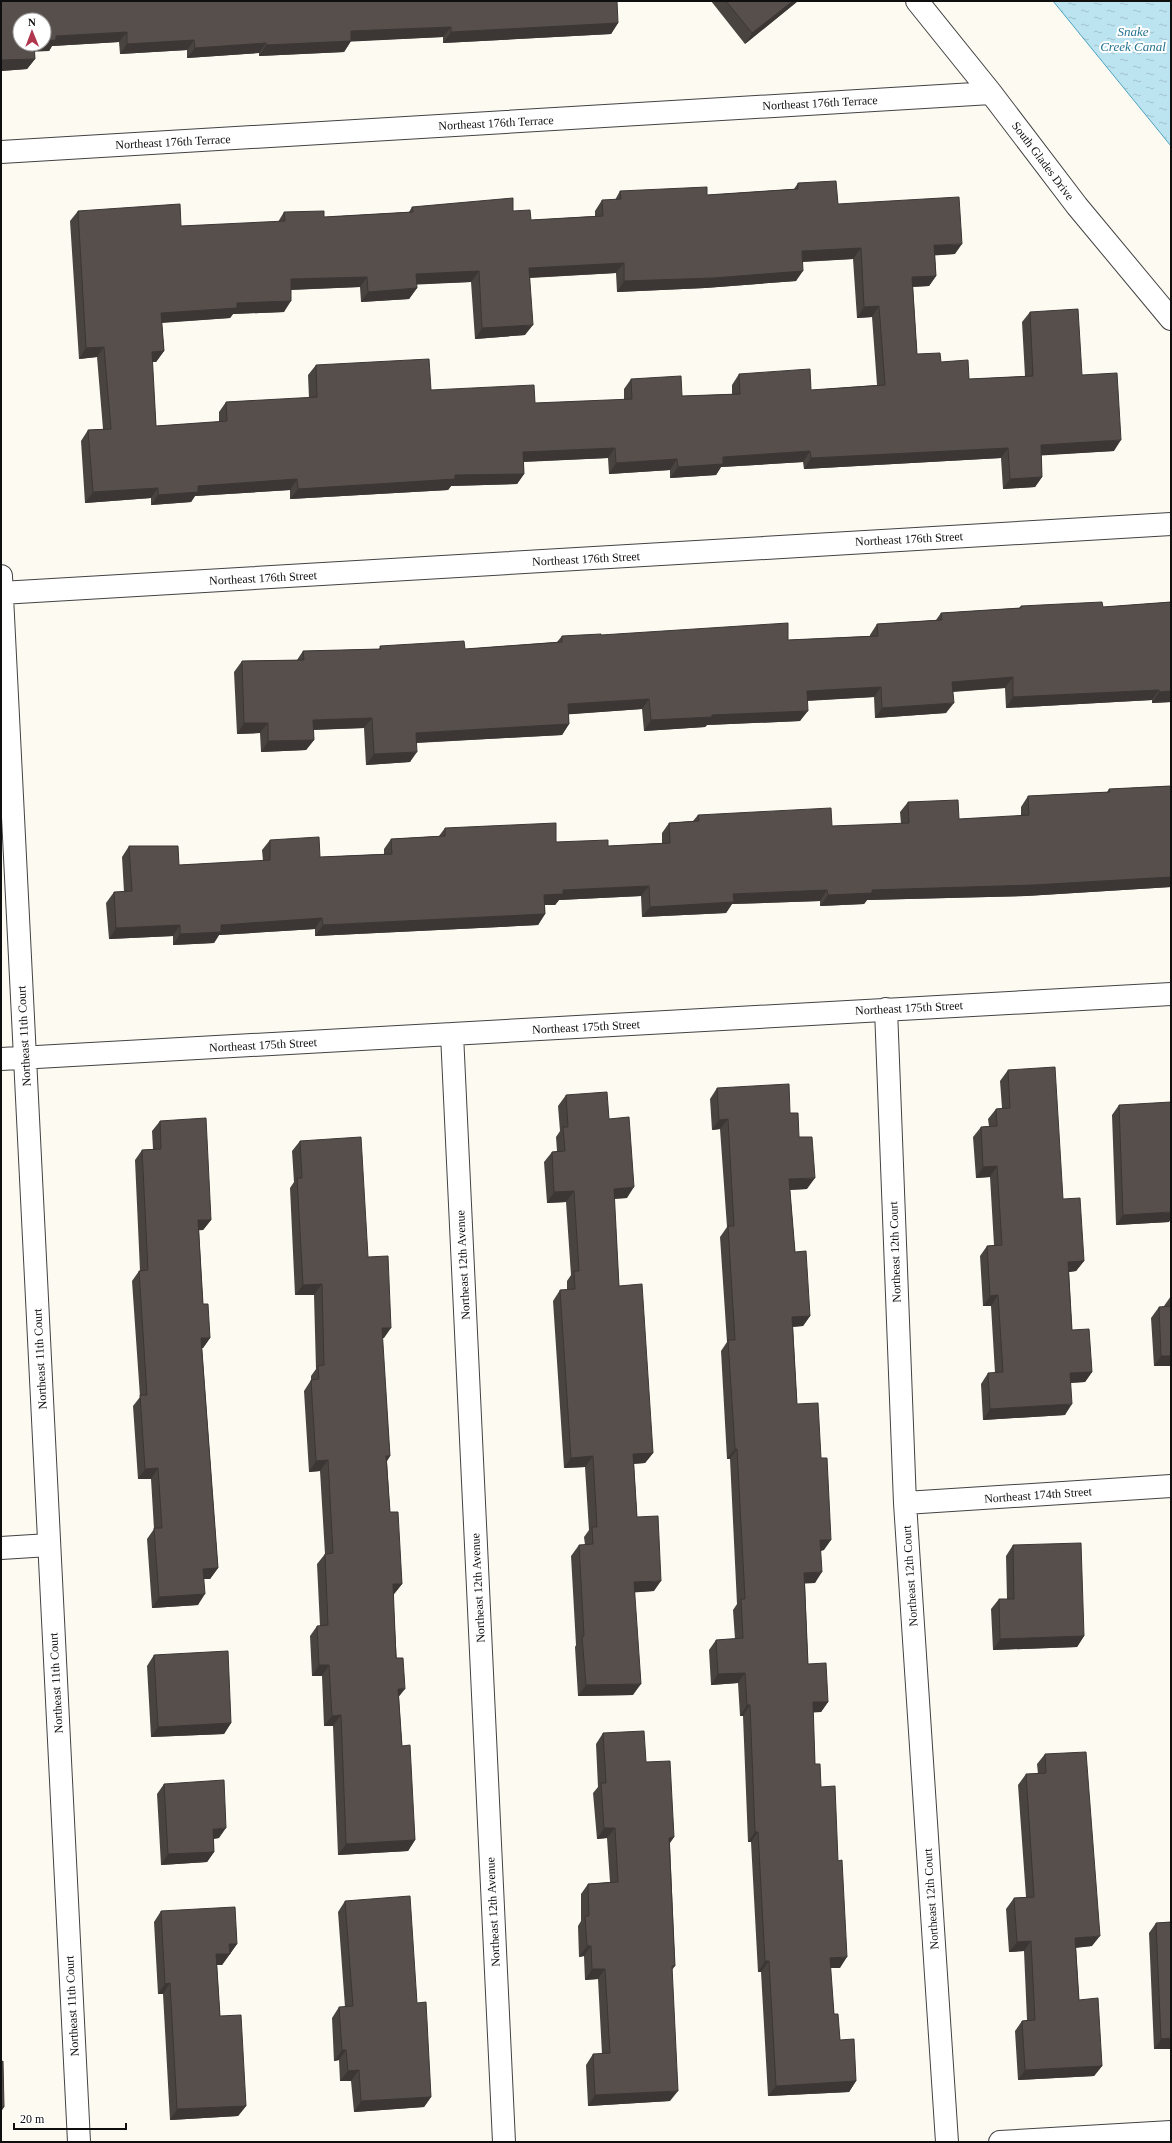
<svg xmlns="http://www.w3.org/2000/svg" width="1172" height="2143" viewBox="0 0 1172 2143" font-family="'Times New Roman',serif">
	<defs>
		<pattern id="water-ripples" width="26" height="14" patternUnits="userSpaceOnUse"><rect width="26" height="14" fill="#bce4f0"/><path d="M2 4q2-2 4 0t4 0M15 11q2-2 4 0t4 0" fill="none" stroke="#a0c2cd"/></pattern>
	</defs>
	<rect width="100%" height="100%" fill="#fdfaf2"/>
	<path fill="url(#water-ripples)" stroke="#4ba2bf" d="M1053 1H1171V146Z"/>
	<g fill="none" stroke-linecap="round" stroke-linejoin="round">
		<g stroke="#424242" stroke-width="24">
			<path id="street" d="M917 1 991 93 1077 206 1171 319
				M1 152 991 93
				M1 576 79 2142
				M1 593 1171 524
				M886 1009 905 1503 947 2142
				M452 1034 504 2142
				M1 1059 1171 994
				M905 1503 1171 1486
				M1 1548 49 1545
				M1000 2142 1171 2132"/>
		</g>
		<use href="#street" stroke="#fff" stroke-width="22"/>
	</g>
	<path fill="#4a4441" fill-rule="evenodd" d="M1 1 618 23 611 34 443 43V37L351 41 344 52 259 56V53L187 58V50L120 54 119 42 52 46 49 51H34L35 59 27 69 1 71Z
		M711 1H798L745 44Z
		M798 183 838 204 955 254 935 255 936 276 929 286 913 287 917 354 941 362 969 379 1025 376 1022 322 1030 312 1082 375 1114 451 1041 455 1042 477 1035 487 1003 489 1001 458 804 469 803 462 721 467 716 475 670 478V470L609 474 608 458 524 462V474L517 484 451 486 448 490 290 499V490L195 496 191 502 151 505V498L85 503 81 441 88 430 103 429 97 357 79 359 70 221 78 211 181 226 278 222 284 212 324 217 409 212 412 207 513 211 531 220 595 216V211L602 200H615L620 191 707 195 794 189ZM853 259 857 318 872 317 877 385 811 390 739 374 732 385V394L682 396 631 379 624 389V400L535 403 431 390 316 365 308 375 309 398 226 402 219 412V422L156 426 152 362H156L164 351 162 323 230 318 233 314 284 312 291 290 360 287 361 302 409 299 417 288 416 284 471 282 475 339 525 335 530 278 616 273 617 292 705 288 796 281 803 262Z
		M1171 602V702L1152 703V700L1006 708 1005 688 953 692 946 713 875 718 874 697 807 701 800 721 707 725 705 727 644 731 642 709 569 714V724L562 735 417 743 410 762 366 765 364 728 313 730 314 740 306 750 261 752 260 733 237 734 234 672 242 661 297 660 303 651 379 649 380 646 465 649 557 642 562 636 601 635 788 640 870 636V635L877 624 936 620 941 613 1019 608 1021 606 1103 607Z
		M1171 786V887L1026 896 867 900 864 904 820 906V901L732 904 726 913 642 917 641 896 559 900 555 905H545V914L538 925 315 936V929L219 935 214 943 173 945V936L109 939 106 903 114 892H124L122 857 129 846 179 865 263 861 262 850 270 840 320 857 384 854V849L391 839 439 836 445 828 556 842 608 846 662 843V833L669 823 693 821 698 815 832 826 901 824 900 812 908 802 959 819 1021 816V807L1028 796 1107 792 1109 789Z
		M1008 1070 1063 1199 1084 1261 1076 1271 1069 1272 1072 1330 1092 1372 1085 1382 1071 1383 1065 1415 983 1420 981 1384 988 1373H995L991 1306H983L980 1256 987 1246 994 1245 990 1177 976 1178 973 1137 981 1127 989 1126 988 1119 996 1109 1002 1108 1000 1081Z
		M717 1088 790 1113 799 1137 807 1189 790 1190 795 1252 810 1316 803 1326 793 1327 797 1404 824 1550 821 1551 815 1583H805L808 1664 828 1702 821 1712H813L815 1764 821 1787 840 1968H830L834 2014 840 2040 856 2081 849 2092 768 2096 761 1972H758L751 1842H748L743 1716H740L738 1683 711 1685 709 1650 716 1640 735 1639 733 1610 737 1604 730 1459H727L721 1351 727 1342 720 1237 727 1227 720 1129 712 1130 710 1099Z
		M566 1095 609 1119 627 1198 614 1199 619 1286 653 1453 645 1463 634 1464 637 1517 654 1591 635 1592 633 1695 578 1696 575 1647 576 1645 571 1556 579 1545H585L584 1537 589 1530 585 1467 564 1468 553 1301 560 1290H567V1281L571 1275 566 1202 547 1203 544 1162 552 1152 557 1151 556 1137 560 1131 558 1106Z
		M1119 1105 1169 1222 1116 1225 1112 1115Z
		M160 1121 211 1220 203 1230H199L203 1304 210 1338 203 1348H202L218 1568 210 1579H204L198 1605 152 1608 147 1539 154 1529 151 1479H138L133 1406 140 1397 132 1281 139 1271H140L135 1160 142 1150 153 1149 152 1131Z
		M300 1141 368 1257 384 1338H382L390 1456 387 1461 390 1512 402 1584 394 1594 393 1595 399 1697 402 1746 415 1840 408 1851 338 1855 333 1726H324L322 1676H312L310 1636 317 1626H320L317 1564 325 1554 320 1471 309 1472 304 1391 311 1380V1376L316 1369 314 1295H295L290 1188 294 1182 292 1151Z
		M1171 1296V1366H1154L1151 1318 1159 1307H1164V1306Z
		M1013 1545 1084 1636 1077 1647 993 1650 991 1609 999 1599H1007L1006 1556Z
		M154 1655 231 1723 224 1734 151 1737 147 1666Z
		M603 1733 646 1762 674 1837 670 1843 675 1966 672 1970 670 2101 588 2106 586 2065 593 2054H602L598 1979 585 1980 584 1956 579 1957 578 1926 581 1921V1894L588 1884 610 1882 607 1838 597 1839 593 1793 598 1787 596 1744Z
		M1045 1754 1092 1946 1076 1948 1079 2000 1102 2066 1094 2076 1018 2080 1015 2031 1022 2021 1027 2020 1024 1951 1009 1952 1006 1909 1014 1898 1026 1897 1018 1785 1026 1774H1038L1037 1764Z
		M164 1784 219 1838 214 1839V1852L207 1862 161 1865 157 1794Z
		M345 1901 417 2003 431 2097 424 2107 354 2112 351 2081H340L339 2060 334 2061 332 2018 339 2007H345L338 1912Z
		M161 1911 237 1944 222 1965H217L220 2016 246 2106 238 2116 170 2120 163 1994H158L154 1922Z
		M1171 1922V2049H1154L1149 1933 1156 1923Z"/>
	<path fill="#3c3735" d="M793 1H798L745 44 752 33Z
		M618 23 611 34 443 43 451 32Z
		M451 27 443 37 343 42 351 31Z
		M127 32 119 42 52 46 49 51 27 52 32 44H44V41L56 36Z
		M194 40 187 50 120 54 127 44Z
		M351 41 344 52 259 56 266 45Z
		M266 43 259 53 187 58 195 48Z
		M35 59 27 69 1 71V60Z
		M962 244 955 254 927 256 934 245Z
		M861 248 853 259 795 262 802 251Z
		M624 263 616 273 522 278 529 268Z
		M479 271 471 282 408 285 416 274Z
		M803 271 796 281 705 288 617 292 624 281Z
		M936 276 929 286 905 287 912 277Z
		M367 277 360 287 283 290 291 279Z
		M417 288 409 299 361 302 368 292Z
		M291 301 284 312 233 314 230 318 154 323 161 313 237 303Z
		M879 306 872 317 857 318 864 307Z
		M533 325 525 335 475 339 482 328Z
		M104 347 97 357 79 359 86 348Z
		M164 351 156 362H144L152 352Z
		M1121 440 1114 451 1033 456 1041 445Z
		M615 448 608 458 516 462 523 452Z
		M1008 448 1001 458 804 469 811 458Z
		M810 451 803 462 721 467 716 475 670 478 678 467 723 457Z
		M677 459 670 470 609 474 616 463Z
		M524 474 517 484 451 486 448 490 290 499 298 489 455 475Z
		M1042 477 1035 487 1003 489 1010 479Z
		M297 479 290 490 195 496 191 502 151 505 158 495 198 486Z
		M158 488 151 498 85 503 93 492Z
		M1013 677 1005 688 945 692 952 682Z
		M881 687 874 697 799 701 807 691Z
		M1159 690 1152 700 1006 708 1013 697Z
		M1171 691V702L1152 703 1159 692Z
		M649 699 642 709 560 715 568 704Z
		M954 703 946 713 875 718 882 708Z
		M808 711 800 721 707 725 705 727 644 731 651 720 712 715Z
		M372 718 364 728 305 730 313 720Z
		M244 723H268L260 733 237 734Z
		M569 724 562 735 409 743 416 733Z
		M314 740 306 750 261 752 268 741Z
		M417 752 410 762 366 765 374 754Z
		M1171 877V887L1026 896 867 900 864 904 820 906 828 895 872 890Z
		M649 886 641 896 559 900 555 905H537L544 895 563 890Z
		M827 890 820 901 732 904 726 913 642 917 650 907 733 894Z
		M545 914 538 925 315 936 323 925Z
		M322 918 315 929 219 935 214 943 173 945 180 934 221 925Z
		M180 925 173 936 109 939 116 928Z
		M728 1119 720 1129 712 1130 719 1120Z
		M997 1166 990 1177 976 1178 983 1167Z
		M815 1178 807 1189 782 1190 789 1179Z
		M634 1187 627 1198 606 1199 614 1189Z
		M574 1191 566 1202 547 1203 554 1192Z
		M1171 1212V1219L1169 1222 1116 1225 1123 1215Z
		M198 1220H211L203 1230 191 1231Z
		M1084 1261 1076 1271 1061 1273 1068 1262Z
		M322 1284 314 1295H295L303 1285Z
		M998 1295 991 1306H983L990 1296Z
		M810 1316 803 1326 785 1327 792 1317Z
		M382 1328H391L384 1338 374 1339Z
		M201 1338H210L203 1348 194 1349Z
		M1161 1356H1171V1366H1154Z
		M1092 1372 1085 1382 1063 1383 1070 1373Z
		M1072 1404 1065 1415 983 1420 990 1409Z
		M735 1449H737L730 1459H727Z
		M653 1453 645 1463 626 1464 633 1454Z
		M386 1456H390L383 1467Z
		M593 1456 585 1467 564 1468 571 1458Z
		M328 1460 320 1471 309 1472 316 1461Z
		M158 1468 151 1479H138L145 1469Z
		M820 1540H831L824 1550 813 1551Z
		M218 1568 210 1579H196L203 1569Z
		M822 1572 815 1583 797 1584 804 1573Z
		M661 1581 654 1591 627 1593 634 1582Z
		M393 1584H402L394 1594 385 1595Z
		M205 1594 198 1605 152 1608 159 1597Z
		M1084 1636 1077 1647 993 1650 1000 1639Z
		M319 1665H329L322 1676H312Z
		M745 1673 738 1683 711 1685 718 1674Z
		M641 1684 633 1695 578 1696 586 1685Z
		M398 1689H405L397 1699Z
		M813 1702H828L821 1712 806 1713Z
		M747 1705H750L743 1716H740Z
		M341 1715 333 1726H324L332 1716Z
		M231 1723 224 1734 151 1737 158 1727Z
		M226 1828 219 1838 206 1839 213 1829Z
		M604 1828H615L607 1838 597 1839Z
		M755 1832H758L751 1842H748Z
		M674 1837 666 1848 669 1838Z
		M415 1840 408 1851 338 1855 346 1844Z
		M214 1852 207 1862 161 1865 168 1854Z
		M1100 1936 1092 1946 1068 1948 1075 1938Z
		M1031 1941 1024 1951 1009 1952 1017 1942Z
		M229 1944H237L222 1965H209L216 1954Z
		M587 1946H591L584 1956 579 1957Z
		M847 1957 840 1968H822L830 1958Z
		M765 1961H769L761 1972H758Z
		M592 1969H605L598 1979 585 1980Z
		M170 1983 163 1994H158L165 1984Z
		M1171 2038V2049H1154L1161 2039Z
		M342 2050H346L339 2060 334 2061Z
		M1102 2066 1094 2076 1018 2080 1025 2070Z
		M359 2070 351 2081H340L348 2071Z
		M856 2081 849 2092 768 2096 776 2086Z
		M678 2091 670 2101 588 2106 595 2095Z
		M431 2097 424 2107 354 2112 361 2101Z
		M246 2106 238 2116 170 2120 177 2109Z
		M1 2107H4L1 2112Z"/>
	<path fill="#564f4c" stroke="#3c3735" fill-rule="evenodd" d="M1 1H617L618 23 451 32V27L351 31V41L266 45V43L195 48 194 40 127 44V32L56 36V40L44 41V20H20V44H34L35 59 1 60Z
		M726 1H793L752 33Z
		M836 181 838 204 959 197 962 244 934 245 936 276 912 277 917 354 940 353 941 362 968 360 969 379 1033 376 1030 312 1078 309 1082 375 1117 373 1121 440 1041 445 1042 477 1010 479 1008 448 811 458 810 451 723 457V464L678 467 677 459 616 463 615 448 523 452 524 474 455 475V479L298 489 297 479 198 486V492L158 495V488L93 492 88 430 111 429 104 347 86 348 78 211 180 204 181 226 285 221 284 212 324 211V217L413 212 412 207 513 198V211L530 210 531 220 603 216 602 200 621 199 620 191 707 187V195L798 189V183ZM861 248 864 307 879 306 885 385 811 390 810 369 739 374 740 394 682 396 681 376 631 379 632 399 535 403 534 385 431 390 429 359 316 365 317 397 226 402 227 421 156 426 152 352 164 351 161 313 237 308V303L291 301V279L367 277 368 292 417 288 416 274 479 271 482 328 533 325 529 268 624 263V281L713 278 803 271 802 251Z
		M1102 602 1103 607 1171 602V691L1159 692V690L1013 697V677L952 682 954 703 882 708 881 687 807 691 808 711 712 715V717L651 720 649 699 568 704 569 724 416 733 417 752 374 754 372 718 313 720 314 740 268 741V723H244L242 661 304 660 303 651 381 649 380 646 464 641 465 649 562 642V636L601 634V635L788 623V640L878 636 877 624 942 620 941 613 1021 608V606Z
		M1171 786V877L1033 885 872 890V893L828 895 827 890 733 894 734 902 650 907 649 886 563 890V894L544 895 545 914 323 925 322 918 221 925V932L180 934V925L116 928 114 892 132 891 129 846H178L179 865 270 860V840L319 837 320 857 392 854 391 839 445 836V828L556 823V842L608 840V846L670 843 669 823 699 821 698 815 831 808 832 826 909 823 908 802 958 800 959 819 1029 815 1028 796 1110 792 1109 789Z
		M1055 1067 1063 1199 1080 1198 1084 1261 1068 1262 1072 1330 1089 1329 1092 1372 1070 1373 1072 1404 990 1409 988 1373 1003 1372 998 1295 990 1296 987 1246 1002 1245 997 1166 983 1167 981 1127 997 1126 996 1109 1010 1108 1008 1070Z
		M789 1084 790 1113H798L799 1137H812L815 1178 789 1179 795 1252 806 1251 810 1316 792 1317 797 1404 818 1403 821 1458H827L831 1540H820L822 1572 804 1573 808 1664 826 1663 828 1702H813L815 1764H820L821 1787 835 1786 838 1861 842 1860 847 1957 830 1958 834 2014H838L840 2040 854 2039 856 2081 776 2086 769 1961H765L758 1832H755L750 1705H747L745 1673 718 1674 716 1640 743 1638 741 1599H745L737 1449H735L728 1340H735L728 1226H734L728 1119 719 1120 717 1088Z
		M607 1092 609 1119 629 1117 634 1187 614 1189 619 1286 642 1284 653 1453 633 1454 637 1517 658 1516 661 1581 634 1582 641 1684 586 1685 582 1637 584 1636 579 1545 593 1544 592 1527H597L593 1456 571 1458 560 1290 575 1289 574 1271H579L574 1191 554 1192 552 1152 565 1151 563 1127H568L566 1095Z
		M1171 1102V1212L1123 1215 1119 1105Z
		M206 1118 211 1220H198L203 1304H208L210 1338H201L218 1568 203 1569 205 1594 159 1597 154 1528H162L158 1468 145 1469 140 1395H147L139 1271 148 1270 142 1150 161 1149 160 1121Z
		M361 1137 368 1257 388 1256 391 1328H382L390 1456H386L390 1512H398L402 1584H393L396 1658H403L405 1689H398L402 1746 410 1745 415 1840 346 1844 341 1715 332 1716 329 1665H319L317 1626 328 1625 325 1554 333 1553 328 1460 316 1461 311 1380 319 1379 318 1366 324 1365 322 1284 303 1285 297 1178H302L300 1141Z
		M1171 1306V1356H1161L1159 1307Z
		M1081 1543 1084 1636 1000 1639 999 1599H1014L1013 1545Z
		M228 1651 231 1723 158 1727 154 1655Z
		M644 1731 646 1762 670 1761 674 1837 669 1838 675 1966H672L678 2091 595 2095 593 2054 610 2053 605 1969H592L591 1946H587L585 1916H589L588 1884 618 1882 615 1828H604L601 1783H606L603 1733Z
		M1086 1752 1100 1936 1075 1938 1079 2000 1098 1998 1102 2066 1025 2070 1022 2021 1035 2020 1031 1941 1017 1942 1014 1898 1034 1897 1026 1774 1046 1773 1045 1754Z
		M224 1780 226 1828 213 1829 214 1852 168 1854 164 1784Z
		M410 1896 417 2003 426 2002 431 2097 361 2101 359 2070 348 2071 346 2050H342L339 2007 353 2006 345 1901Z
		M235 1907 237 1944H229L230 1954H216L220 2016 241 2015 246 2106 177 2109 170 1983 165 1984 161 1911Z
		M1171 1922V2038L1161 2039 1156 1923Z
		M3 2061 4 2107H1V2062Z"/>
	<g text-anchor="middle" stroke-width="4" stroke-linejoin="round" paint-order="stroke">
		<g font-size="12" fill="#0f0f0f" stroke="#fff">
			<text transform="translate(820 103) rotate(-3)" y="4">Northeast 176th Terrace</text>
			<text transform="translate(496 123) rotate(-3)" y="4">Northeast 176th Terrace</text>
			<text transform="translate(173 142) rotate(-3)" y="4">Northeast 176th Terrace</text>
			<text transform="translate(1043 161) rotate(53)" y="4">South Glades Drive</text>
			<text transform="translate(909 539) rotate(-3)" y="4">Northeast 176th Street</text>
			<text transform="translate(586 559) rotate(-3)" y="4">Northeast 176th Street</text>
			<text transform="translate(263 578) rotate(-3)" y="4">Northeast 176th Street</text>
			<text transform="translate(909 1008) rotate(-3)" y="4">Northeast 175th Street</text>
			<text transform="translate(586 1027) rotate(-3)" y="4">Northeast 175th Street</text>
			<text transform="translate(24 1036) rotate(-93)" y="4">Northeast 11th Court</text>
			<text transform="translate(263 1045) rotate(-3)" y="4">Northeast 175th Street</text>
			<text transform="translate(895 1252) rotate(-92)" y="4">Northeast 12th Court</text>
			<text transform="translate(463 1265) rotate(-93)" y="4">Northeast 12th Avenue</text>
			<text transform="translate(40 1359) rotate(-93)" y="4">Northeast 11th Court</text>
			<text transform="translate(1038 1495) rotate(-4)" y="4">Northeast 174th Street</text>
			<text transform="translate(910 1576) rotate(-94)" y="4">Northeast 12th Court</text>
			<text transform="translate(478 1588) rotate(-93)" y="4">Northeast 12th Avenue</text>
			<text transform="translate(56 1683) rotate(-93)" y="4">Northeast 11th Court</text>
			<text transform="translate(931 1899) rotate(-94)" y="4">Northeast 12th Court</text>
			<text transform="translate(493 1912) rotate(-93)" y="4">Northeast 12th Avenue</text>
			<text transform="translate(72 2006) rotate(-93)" y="4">Northeast 11th Court</text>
		</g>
		<g font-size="13" font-style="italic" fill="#257493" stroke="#fff">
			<text x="1133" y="36">Snake<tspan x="1133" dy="15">Creek Canal</tspan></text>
		</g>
	</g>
	<rect width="1172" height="2143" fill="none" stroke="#0f0f0f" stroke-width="4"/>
	<g transform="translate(32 32) rotate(359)"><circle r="19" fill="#ffffff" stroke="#9f9f9f"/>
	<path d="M0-3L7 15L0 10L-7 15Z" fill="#b0364e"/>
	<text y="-6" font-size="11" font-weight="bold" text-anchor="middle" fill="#0f0f0f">N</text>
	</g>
	<path d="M14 2123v6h112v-6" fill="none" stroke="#0f0f0f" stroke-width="2"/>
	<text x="20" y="2123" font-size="12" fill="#0f0f0f" stroke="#ffffff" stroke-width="3" paint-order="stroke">20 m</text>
</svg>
